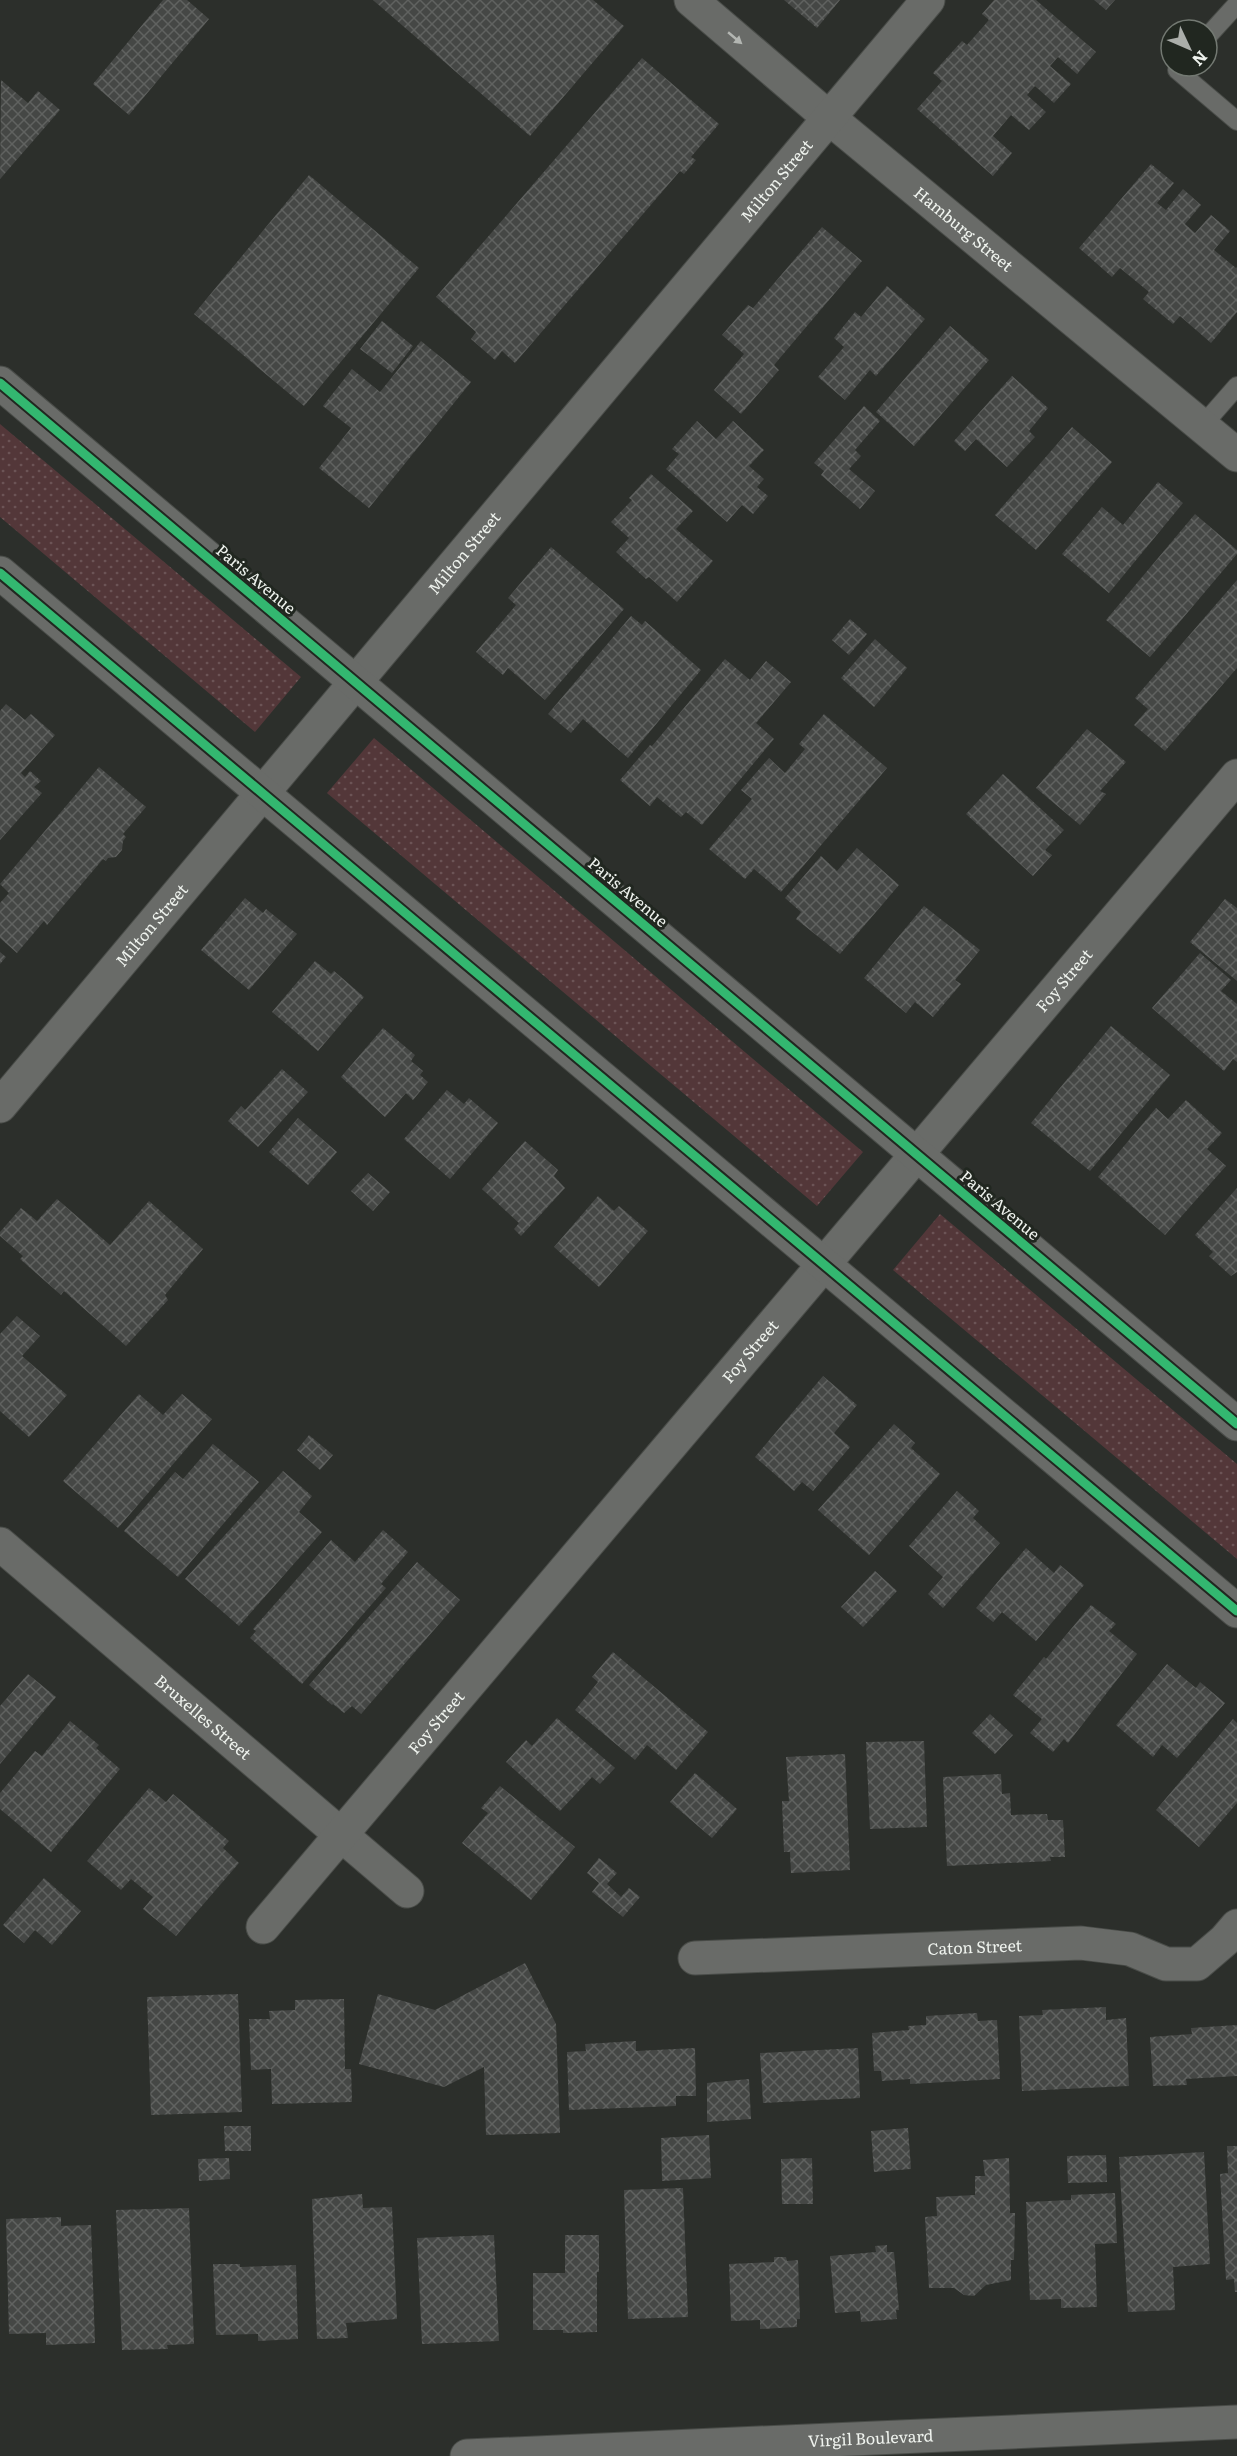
<svg xmlns="http://www.w3.org/2000/svg" width="1237" height="2456" viewBox="0 0 1237 2456" font-family="Literata,serif">
	<defs>
		<pattern id="grass-dots" width="8" height="8" patternUnits="userSpaceOnUse" patternTransform="scale(1.5)"><rect width="8" height="8" fill="#533739"/><path d="M2 2h.1M6 6h.1" fill="none" stroke="#6c5456" stroke-width="1.8" stroke-linecap="round"/></pattern>
		<pattern id="building-cross-hatch" width="8" height="8" patternUnits="userSpaceOnUse" patternTransform="scale(1.5)"><rect width="8" height="8" fill="#454745"/><path d="M0 0l8 8M0 8l8-8" fill="none" stroke="#606260"/></pattern>
	</defs>
	<rect width="100%" height="100%" fill="#2c2f2b"/>
	<path fill="url(#grass-dots)" d="M0 424 301 677 255 732 0 517Z
		M374 738 863 1152 817 1206 327 793Z
		M940 1214 1237 1464V1559L893 1270Z"/>
	<path fill="url(#building-cross-hatch)" d="M163 0H187L209 19 129 115 93 84Z
		M373 0H593L624 26 530 136Z
		M784 0H840L817 28Z
		M994 0H1036L1096 52 1077 74 1058 57 1050 66 1071 84 1054 103 1035 86 1027 95 1046 112 1029 130 1011 115 993 136 1012 153 993 176 917 109 942 81 933 73 962 41 967 45 989 20 982 14Z
		M1094 0H1115L1106 10Z
		M642 58 719 124 691 157 696 160 684 174 680 171 515 363 502 351 495 360 471 339 476 332 436 297Z
		M1 80 28 103 38 91 60 110 0 179Z
		M1151 164 1174 183 1157 203 1166 210 1183 189 1201 205 1185 224 1195 233 1211 215 1230 231 1214 250 1236 268 1237 267V312L1211 343 1180 316 1173 324 1143 299 1149 292 1120 268 1112 277 1079 248Z
		M309 175 419 268 304 406 194 314Z
		M822 227 862 261 774 365 779 370 741 414 714 390 744 354 722 335 748 305 753 308Z
		M887 286 925 319 876 376 870 370 845 400 818 377 844 347 834 338 855 312 861 317Z
		M382 321 413 346 392 373 360 349Z
		M950 326 989 360 914 446 876 412Z
		M421 341 471 382 369 508 319 468 351 428 323 406 352 369 380 392Z
		M1012 376 1048 408 1029 431 1035 437 1007 467 976 439 965 451 954 441Z
		M864 406 880 421 855 450 861 456 849 469 875 491 860 509 821 475 824 471 814 463Z
		M697 421 716 439 733 421 764 450 749 466 764 479 757 487 768 496 753 514 742 505 727 522 666 469 679 454 672 449Z
		M1072 427 1112 462 1036 550 995 515Z
		M651 474 693 511 676 529 713 561 677 602 649 577 646 579 616 552 629 538 611 522 632 500 629 498Z
		M1158 482 1183 503 1109 593 1062 554 1102 507 1123 525Z
		M1195 514 1237 550V554L1150 657 1106 620Z
		M551 547 624 609 545 700 508 668 503 675 476 652 516 605 508 598Z
		M1237 580V668L1165 751 1134 725 1148 709 1135 698Z
		M631 616 642 625 645 621 701 670 628 758 583 719 571 733 548 714Z
		M850 619 867 634 849 655 832 640Z
		M875 639 907 668 874 707 841 678Z
		M725 659 750 680 766 661 791 682 756 723 774 739 702 825 686 812 681 817 657 797 650 806 620 780 650 745 652 746Z
		M6 704 25 720 31 714 55 735 21 773 25 777 30 771 41 781 34 787 42 793 0 840V711Z
		M824 714 887 768 781 892 754 869 745 879 709 849 752 799 741 790 769 758 785 773 805 749 799 744Z
		M1087 729 1126 762 1100 791 1106 794 1080 825 1036 788Z
		M99 767 146 807 123 834 126 837 123 841 122 850 116 857 108 858 106 861 103 859 47 925 44 921 17 953 0 938V903L9 893 0 884Z
		M1003 774 1064 830 1045 850 1052 855 1033 876 966 814Z
		M857 848 899 885 840 954 796 919 801 912 785 898 821 856 837 871Z
		M245 898 263 913 266 909 297 934 249 990 201 950Z
		M1225 899 1237 908V981L1190 942Z
		M924 906 980 950 955 980 961 984 933 1017 915 1002 906 1013 864 978Z
		M0 952 6 957 0 964Z
		M1200 953 1231 980 1221 991 1237 1004V1062L1233 1059 1224 1071 1152 1008Z
		M315 961 331 974 334 971 364 997 318 1051 272 1012Z
		M1111 1026 1170 1075 1090 1171 1031 1123Z
		M383 1028 415 1055 411 1061 423 1071 420 1075 428 1082 413 1100 406 1093 385 1117 341 1077Z
		M282 1069 308 1092 258 1147 228 1121 241 1106 245 1110Z
		M447 1090 464 1104 469 1098 498 1123 450 1179 404 1139Z
		M1186 1100 1222 1133 1207 1149 1226 1166 1165 1235 1098 1177 1156 1108 1168 1119Z
		M298 1118 337 1152 308 1185 269 1152Z
		M525 1141 558 1170 554 1176 565 1188 521 1236 514 1229 519 1223 482 1189Z
		M368 1173 390 1192 373 1211 351 1191Z
		M1237 1188V1272L1231 1276 1209 1256 1213 1252 1195 1235Z
		M598 1196 614 1211 619 1206 648 1231 599 1287 554 1247Z
		M57 1199 110 1245 149 1201 203 1249 165 1295 168 1300 126 1346 64 1291 61 1295 20 1259 23 1256 0 1236V1232L21 1208 37 1221Z
		M17 1316 40 1336 22 1356 67 1395 29 1437 0 1411V1334Z
		M823 1376 857 1405 834 1433 850 1447 813 1491 802 1482 794 1491 755 1457Z
		M139 1394 163 1415 182 1394 212 1419 118 1528 63 1481Z
		M894 1424 915 1443 911 1448 940 1474 869 1555 818 1510Z
		M309 1435 333 1455 320 1470 297 1450Z
		M213 1444 259 1482 178 1577 124 1531 175 1472 183 1479Z
		M283 1471 312 1496 299 1512 322 1532 239 1626 185 1579Z
		M957 1491 979 1511 973 1518 1000 1543 943 1608 928 1594 943 1577 909 1546Z
		M383 1530 408 1552 381 1584 386 1588 302 1684 250 1638 256 1631 253 1629 331 1540 355 1562Z
		M1026 1548 1054 1573 1060 1565 1084 1585 1036 1641 1002 1612 993 1622 976 1608Z
		M417 1562 460 1600 361 1714 352 1706 344 1713 333 1704 332 1705 309 1685Z
		M875 1571 897 1591 863 1627 841 1607Z
		M1091 1605 1116 1624 1109 1631 1137 1654 1068 1743 1064 1739 1053 1752 1030 1733 1042 1719 1013 1695 1044 1657 1046 1659Z
		M613 1652 708 1732 676 1770 647 1745 635 1760 575 1710 598 1682 592 1677Z
		M1167 1664 1196 1688 1200 1682 1225 1703 1177 1758 1162 1745 1153 1757 1116 1725Z
		M28 1674 56 1697 0 1764V1706Z
		M990 1714 1013 1735 995 1754 972 1733Z
		M557 1718 615 1768 600 1784 592 1777 560 1811 506 1762 526 1740 532 1746Z
		M1233 1719 1237 1723V1803L1199 1847 1156 1810Z
		M70 1721 99 1745 96 1748 120 1769 51 1852 0 1809V1793L35 1751 42 1756Z
		M924 1741 927 1827 870 1829 866 1742Z
		M845 1754 850 1870 791 1873 790 1852H784L782 1801H789L786 1757Z
		M695 1773 737 1809 712 1838 670 1802Z
		M1001 1774 1002 1794 1010 1793 1011 1815 1047 1814 1048 1820H1063L1065 1857H1050L1051 1861 947 1866 943 1777Z
		M500 1786 575 1847 531 1900 462 1843 488 1813 481 1808Z
		M149 1788 166 1802 173 1794 229 1841 223 1848 239 1863 176 1936 143 1909 153 1897 131 1879 121 1890 87 1861Z
		M599 1858 617 1873 607 1884 621 1897 629 1888 640 1897 623 1917 592 1892 599 1883 587 1873Z
		M44 1878 81 1911 52 1945 35 1930 24 1943 3 1925Z
		M525 1963 556 2024 560 2133 486 2135 484 2067 444 2087 359 2064 378 1994 435 2010Z
		M238 1994 242 2112 151 2115 147 1997Z
		M344 1999 345 2069H351L352 2102 272 2104 271 2069 251 2070 249 2019H270L269 2011 295 2010V2000Z
		M1106 2007V2020L1126 2018 1129 2086 1022 2091 1019 2016 1043 2015 1042 2010Z
		M977 2013 978 2021 997 2020 1000 2079 910 2084V2079L882 2081 881 2071H874L872 2033 909 2030 908 2026 926 2025V2016Z
		M1237 2025V2076L1186 2079 1187 2085 1153 2086 1150 2037 1192 2034 1191 2028Z
		M636 2041V2051L695 2048 696 2096H676V2106L569 2110 567 2052 586 2051 585 2044Z
		M858 2048 860 2098 763 2103 760 2053Z
		M749 2079 751 2119 707 2122V2083Z
		M224 2126H251V2151H225Z
		M908 2128 911 2169 874 2172 871 2131Z
		M709 2135 711 2178 662 2181 661 2138Z
		M1227 2146H1237V2292H1235L1234 2279 1226 2280 1220 2174 1228 2173Z
		M1204 2152 1210 2264 1173 2267 1175 2310 1128 2312 1119 2157Z
		M1106 2155 1107 2182 1068 2183 1067 2156Z
		M229 2158 230 2179 199 2181 198 2159Z
		M812 2158 813 2204H782L781 2159Z
		M1009 2158 1010 2213H1015L1014 2260H1011V2280L986 2285 974 2296 964 2295 954 2288H929L925 2217 937 2216 936 2197 975 2195V2176H985L983 2160Z
		M683 2188 688 2317 628 2319 624 2190Z
		M1115 2193 1117 2243 1095 2244 1097 2307 1061 2308V2299L1030 2300 1026 2202 1071 2200V2195Z
		M362 2194 363 2208 392 2207 397 2319 346 2323 348 2338 317 2339 312 2199Z
		M189 2208 194 2344 167 2345 168 2349 122 2350 116 2210Z
		M61 2217V2226L91 2225 95 2343 46 2345V2333L9 2334 6 2219Z
		M494 2235 499 2341 422 2344 417 2238Z
		M565 2235H599V2272H597V2332L563 2333V2330H533V2273H565Z
		M887 2245V2252H894L899 2310H896L897 2319 861 2322 860 2311 835 2313 830 2256 876 2252 875 2246Z
		M774 2257H786L787 2261 798 2260 800 2319H797V2327L760 2329V2320L731 2321 729 2264 774 2262Z
		M213 2264H240V2267L296 2265 298 2339 258 2341V2334L216 2335Z"/>
	<g fill="none" stroke-linecap="round" stroke-linejoin="round">
		<g stroke="#494c48" stroke-width="20">
			<path id="service" d="M1207 37 1237 4
				M1181 66 1177 70 1237 121
				M1202 426 1237 386"/>
		</g>
		<g stroke="#494c48" stroke-width="35">
			<g id="minor">
				<path id="s1" d="M691 0 828 117 1237 455"/>
				<path id="s2" d="M0 1106 928 0"/>
				<path id="s3" d="M0 1544 407 1891"/>
				<path id="s4" d="M263 1927 1237 776"/>
				<path id="s5" d="M695 1958 1081 1943 1130 1949 1166 1964H1197L1225 1940 1237 1926"/>
				<path id="s6" d="M467 2456 1237 2422"/>
			</g>
		</g>
		<g stroke="#494c48" stroke-width="35">
			<path id="tertiary" d="M0 383 1237 1424
				M0 573 1237 1611"/>
		</g>
		<use href="#service" stroke="#696b68" stroke-width="18"/>
		<use href="#minor" stroke="#696b68" stroke-width="33"/>
		<use href="#tertiary" stroke="#696b68" stroke-width="33"/>
		<g stroke="#212720" stroke-width="13">
			<path id="cycleway" d="M0 383 1237 1424
				M0 573 1237 1611"/>
		</g>
		<use href="#cycleway" stroke="#33b770" stroke-width="9"/>
	</g>
	<defs><path id="oneway-solid" d="M-6-.8H1V-3.2L6.5 0L1 3.2V.8H-6Z" transform="scale(1.5)"/></defs>
	<use fill="#b3b6b2" href="#oneway-solid" transform="translate(735 38) rotate(40)"/>
	<g text-anchor="middle" stroke-width="6" stroke-linejoin="round" paint-order="stroke">
		<g font-size="16" fill="#eff3ee" stroke="#212720">
			<text dy="6" stroke="none"><textPath href="#s2" startOffset="1208">Milton Street</textPath></text>
			<text dy="6" stroke="none"><textPath href="#s1" startOffset="356">Hamburg Street</textPath></text>
			<text dy="6" stroke="none"><textPath href="#s2" startOffset="722">Milton Street</textPath></text>
			<text transform="translate(256 579) rotate(40)" y="6">Paris Avenue</text>
			<text transform="translate(628 892) rotate(40)" y="6">Paris Avenue</text>
			<text dy="6" stroke="none"><textPath href="#s2" startOffset="236">Milton Street</textPath></text>
			<text dy="6" stroke="none"><textPath href="#s4" startOffset="1240">Foy Street</textPath></text>
			<text transform="translate(1000 1205) rotate(40)" y="6">Paris Avenue</text>
			<text dy="6" stroke="none"><textPath href="#s4" startOffset="754">Foy Street</textPath></text>
			<text dy="6" stroke="none"><textPath href="#s3" startOffset="267">Bruxelles Street</textPath></text>
			<text dy="6" stroke="none"><textPath href="#s4" startOffset="268">Foy Street</textPath></text>
			<text dy="6" stroke="none"><textPath href="#s5" startOffset="280">Caton Street</textPath></text>
			<text dy="6" stroke="none"><textPath href="#s6" startOffset="404">Virgil Boulevard</textPath></text>
		</g>
	</g>
	<g transform="translate(1189 48) rotate(134)"><circle r="28" fill="#212720" stroke="#737972" stroke-width="1.5"/>
	<path d="M0-4.5L10 22L0 15L-10 22Z" fill="#abaeaa"/>
	<text y="-9" font-size="16" font-weight="bold" text-anchor="middle" fill="#eff3ee">N</text>
	</g>
</svg>
